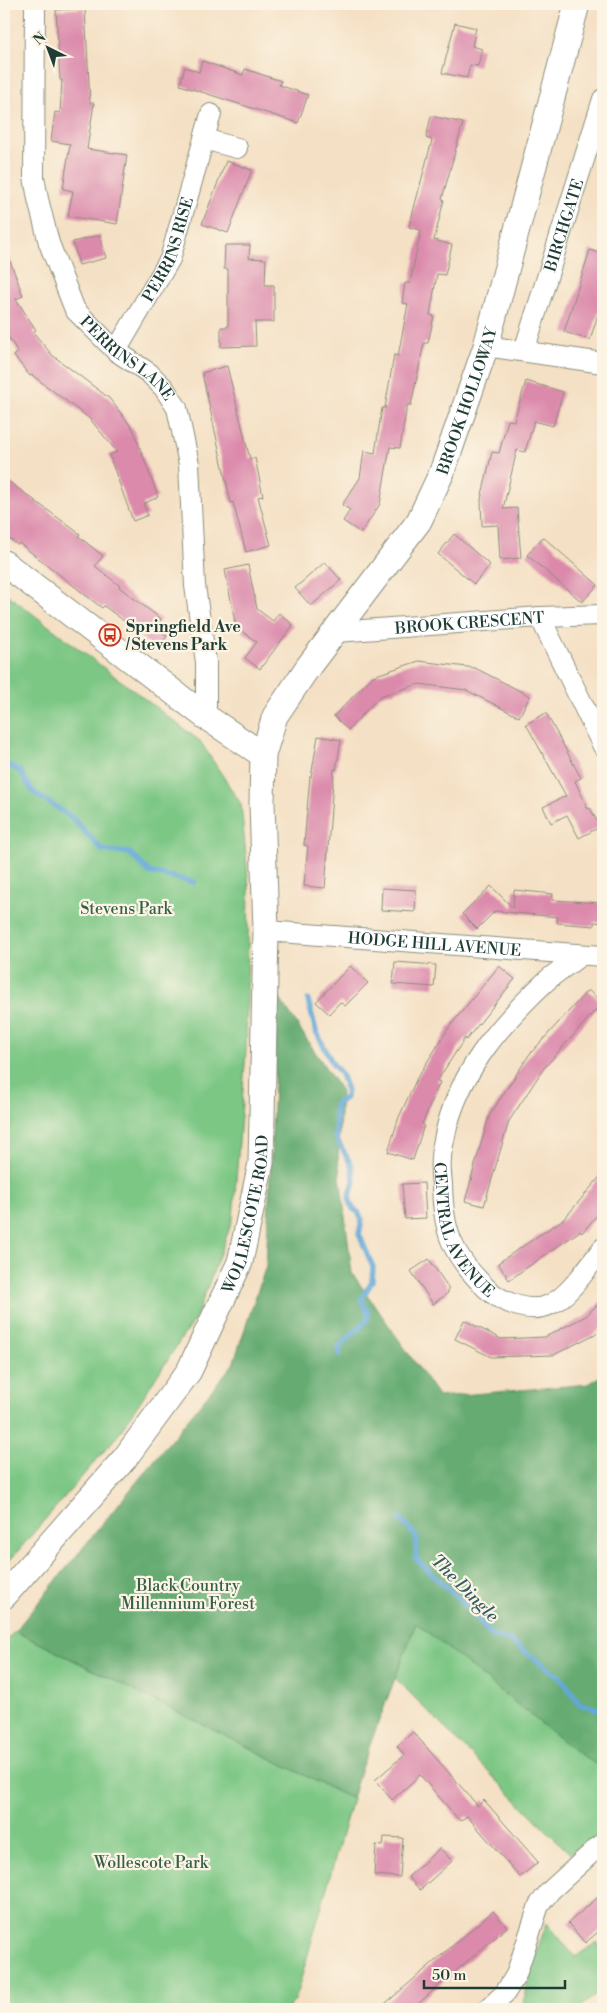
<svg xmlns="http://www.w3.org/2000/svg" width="607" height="2013" viewBox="0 0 607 2013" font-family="'Libre Bodoni',serif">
	<rect width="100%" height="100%" fill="#fcf5e5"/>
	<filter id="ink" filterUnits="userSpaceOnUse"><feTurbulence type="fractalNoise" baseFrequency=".02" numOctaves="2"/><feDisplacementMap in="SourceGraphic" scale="10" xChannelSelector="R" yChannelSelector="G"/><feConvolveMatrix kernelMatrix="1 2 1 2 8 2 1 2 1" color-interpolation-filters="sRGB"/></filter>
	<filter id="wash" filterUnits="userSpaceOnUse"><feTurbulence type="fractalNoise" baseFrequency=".0096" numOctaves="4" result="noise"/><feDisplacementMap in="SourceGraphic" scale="20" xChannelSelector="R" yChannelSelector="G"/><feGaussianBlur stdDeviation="1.12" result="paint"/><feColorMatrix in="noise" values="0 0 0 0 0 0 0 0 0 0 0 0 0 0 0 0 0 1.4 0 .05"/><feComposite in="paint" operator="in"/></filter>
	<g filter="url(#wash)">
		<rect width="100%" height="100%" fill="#f4e0c4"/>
		<path fill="#7dc785" stroke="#4e825c" d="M4 592 200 741 241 804 249 888 246 1051 233 1219 197 1315 118 1435 4 1567Z
			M416 1623 574 1750 603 1769V1833L570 1854 395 1678Z
			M15 1631 352 1799 295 2000 288 2009H4V1643Z
			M547 1923 575 1957 597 1942 603 1949V1990L577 2009H524L526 1980Z"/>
		<path fill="#66ac72" stroke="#427453" d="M278 996 341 1091 338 1159 352 1273 439 1397 589 1384 603 1374V1769L574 1750 416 1623 360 1771 352 1799 15 1631 233 1364 266 1266Z"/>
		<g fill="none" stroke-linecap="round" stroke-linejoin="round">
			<path stroke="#62a8d8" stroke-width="5.5" d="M4 763 20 771 33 792 71 817 102 850 130 853 149 872 194 882
				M308 1000 316 1031 333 1064 341 1074 347 1090 346 1097 335 1105 336 1138 352 1166 354 1181 349 1198 353 1209 358 1212 362 1220 359 1234 373 1267 372 1281 361 1300 368 1312 367 1320 339 1347 340 1355
				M400 1519 416 1536V1559L472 1611 491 1635 510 1641 559 1676 580 1704 597 1709 603 1707"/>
		</g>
		<g id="blocks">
			<path fill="#db8aac" d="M85 8 90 103H94L87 149 127 155 117 224 68 216 73 191 63 189 70 144 51 141 55 112 60 113 62 80H60L56 10Z
				M455 23 476 28 472 46 482 49 478 66 470 65 467 78 442 73Z
				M202 61 243 75 245 69 281 81 279 85 308 95 298 123 180 85 185 67 199 72Z
				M431 116 463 123 442 199 444 200 434 240 452 245 445 275 437 274 430 315 434 316 428 343H424L411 405H407L400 448 390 447 380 504 361 533 343 521 350 510 342 505 360 478 364 451 375 453 382 408H385L394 355 398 356 408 304 402 303 405 283H410L421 230 409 227 432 140 426 138Z
				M226 161 252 170 228 233 202 224Z
				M100 235 106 258 79 265 73 242Z
				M225 245H250L249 258 266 259 265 285H274V322H255L256 346 221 347V327H228V269H224Z
				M5 247 23 296 16 299 36 330 33 332 52 355 109 398 133 429 158 497 143 504 148 515 133 521 109 455 117 452 90 419 32 375 30 376 14 356 18 352 4 330V248Z
				M590 250 603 254V298L590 340 564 332Z
				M227 366 250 459 255 458 263 496 258 497 271 545 246 552 233 502 231 503 202 373Z
				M526 381 563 392 553 426 534 421 525 452 517 450 503 509 517 508 521 558 500 560 498 525 482 526 481 499 492 452 499 453 508 420 514 421Z
				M4 478 80 534 78 536 103 556 95 566 120 586 119 587 161 619 155 627 167 636 156 650 134 631 135 629 104 606 102 608 19 543 18 545 4 535Z
				M454 534 490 565 474 584 438 554Z
				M543 537 598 585 582 602 527 555Z
				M325 562 341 580 311 606 295 588Z
				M248 565 257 609 273 621 279 613 293 625 260 669 245 658 257 642 236 627 225 570Z
				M419 661 475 668 530 696 519 717 466 690 419 684 380 696 348 730 334 716 373 676Z
				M546 713 581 778 575 781 588 809 590 808 600 827 579 838 567 815 551 823 543 807 566 796 526 724Z
				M318 736 341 740 336 770 334 769 325 888 304 886 308 846 304 845 310 776 311 777Z
				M491 886 513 908 514 890 553 894 552 900 603 903V923L594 922V926L557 923 558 917 495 911 477 929 462 914Z
				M382 888 416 890 415 912 381 910Z
				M395 962 436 965 434 987 393 984Z
				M350 966 368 983 345 1006 340 1002 329 1014 316 1002Z
				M499 966 515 979 466 1040 465 1038 437 1081 440 1082 422 1124 424 1125 413 1160 388 1152 399 1117 417 1078 450 1026Z
				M588 990 602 1003 544 1068 509 1121 484 1206 465 1201 471 1180 473 1179H471L489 1116 529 1055Z
				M603 1173V1208L582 1233 580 1231 509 1280 498 1263 565 1218Z
				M424 1183 426 1218 405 1219 402 1184Z
				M429 1259 448 1287V1293L433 1304 411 1271Z
				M603 1299V1326L595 1334 554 1355 491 1357 455 1339 464 1320 501 1339 545 1337 586 1316Z
				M413 1732 478 1806 484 1800 538 1862 520 1877 467 1816 460 1821 420 1775 392 1800 375 1780 404 1755 397 1746Z
				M384 1837 403 1838 400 1877 374 1875 376 1845 383 1846Z
				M440 1848 452 1861 420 1890 408 1877Z
				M603 1893V1928L585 1943 568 1923Z
				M493 1911 507 1927 412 2009H379Z"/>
		</g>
	</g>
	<g filter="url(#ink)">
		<use href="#blocks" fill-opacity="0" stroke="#8a8e7c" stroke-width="1"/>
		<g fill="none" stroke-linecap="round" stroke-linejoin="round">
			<g stroke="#8a8e7c" stroke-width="22">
				<g id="minor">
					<path id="s1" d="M35 4 34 177 38 199 49 243 75 310 116 351 149 373 164 388 177 408 189 464 195 586 206 662V717"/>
					<path d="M204 139 237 148"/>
					<path d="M486 346 603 363"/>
					<path id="s2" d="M116 351 170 259 211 114"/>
					<path id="s3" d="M524 351 603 99"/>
					<path d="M540 617 603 746"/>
					<path id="s4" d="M336 632 540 617 603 615"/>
					<path id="s5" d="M266 931 603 956"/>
					<path id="s6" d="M581 955C568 965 553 974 542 985 498 1027 458 1074 445 1135 444 1142 441 1150 441 1158 440 1166 441 1175 442 1184 443 1232 452 1255 486 1288 501 1302 529 1314 549 1305 570 1296 589 1265 603 1248"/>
					<path d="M488 2009 505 1993 516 1975 539 1905 550 1891 598 1847 603 1844"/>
				</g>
			</g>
			<g stroke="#8a8e7c" stroke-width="27">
				<g id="tertiary">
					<path d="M4 563 206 717 263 755"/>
					<path id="s7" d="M4 1596 125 1458 189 1371 240 1262 261 1163 266 931 262 803 263 755 275 716 308 667 419 521 442 472 486 346 577 4"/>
				</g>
			</g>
			<use href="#minor" stroke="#fff" stroke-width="20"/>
			<use href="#tertiary" stroke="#fff" stroke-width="25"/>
		</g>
	</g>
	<defs>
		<g id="bus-ring" transform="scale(1.125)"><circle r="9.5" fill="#fcf5e5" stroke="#c8321e" stroke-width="1.5"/><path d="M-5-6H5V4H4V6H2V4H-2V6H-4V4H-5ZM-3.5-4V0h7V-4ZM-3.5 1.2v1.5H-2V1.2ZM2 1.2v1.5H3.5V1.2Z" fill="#c8321e"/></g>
	</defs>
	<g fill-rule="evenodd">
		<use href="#bus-ring" x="110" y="635"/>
	</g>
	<g text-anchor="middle" stroke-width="4.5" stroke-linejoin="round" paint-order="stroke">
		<g font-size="16" fill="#1f3d34" stroke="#fcf5e5">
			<text dy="6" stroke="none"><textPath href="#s3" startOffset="132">BIRCHGATE</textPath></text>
			<text dy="6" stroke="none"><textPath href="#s2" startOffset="115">PERRINS RISE</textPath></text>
			<text dy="6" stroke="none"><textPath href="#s1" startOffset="384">PERRINS LANE</textPath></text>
			<text dy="6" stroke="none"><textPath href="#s7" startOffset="1334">BROOK HOLLOWAY</textPath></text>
			<text dy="6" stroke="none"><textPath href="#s4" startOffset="134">BROOK CRESCENT</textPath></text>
			<text dy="6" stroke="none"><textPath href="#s5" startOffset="169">HODGE HILL AVENUE</textPath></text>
			<text dy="6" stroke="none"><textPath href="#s7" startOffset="460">WOLLESCOTE ROAD</textPath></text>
			<text dy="6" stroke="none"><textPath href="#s6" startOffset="332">CENTRAL AVENUE</textPath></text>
		</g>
		<g font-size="16" font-weight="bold" fill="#1f3d34" stroke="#fcf5e5" text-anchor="start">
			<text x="126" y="632">Springfield Ave<tspan x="126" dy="18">/ Stevens Park</tspan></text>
		</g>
		<g font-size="16" fill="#366048" stroke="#fcf5e5">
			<text x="126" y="914">Stevens Park</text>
			<text x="188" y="1591">Black Country<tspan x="188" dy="18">Millennium Forest</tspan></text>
			<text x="151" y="1868">Wollescote Park</text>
		</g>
		<g font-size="18" font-style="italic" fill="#335d65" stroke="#fcf5e5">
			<text transform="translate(465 1588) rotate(45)" y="6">The Dingle</text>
		</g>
	</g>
	<rect width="607" height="2013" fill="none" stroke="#fcf5e5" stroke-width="20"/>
	<g transform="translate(48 48) rotate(318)" stroke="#fcf5e5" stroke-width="4" paint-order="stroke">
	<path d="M0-4L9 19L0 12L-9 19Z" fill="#1f3d34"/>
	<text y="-8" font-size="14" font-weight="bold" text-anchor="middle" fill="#1f3d34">N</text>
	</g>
	<path d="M424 1980v8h141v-8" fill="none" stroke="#1f3d34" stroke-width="2.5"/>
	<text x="432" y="1980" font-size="15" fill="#1f3d34" stroke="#fcf5e5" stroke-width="4" paint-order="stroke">50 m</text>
</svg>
